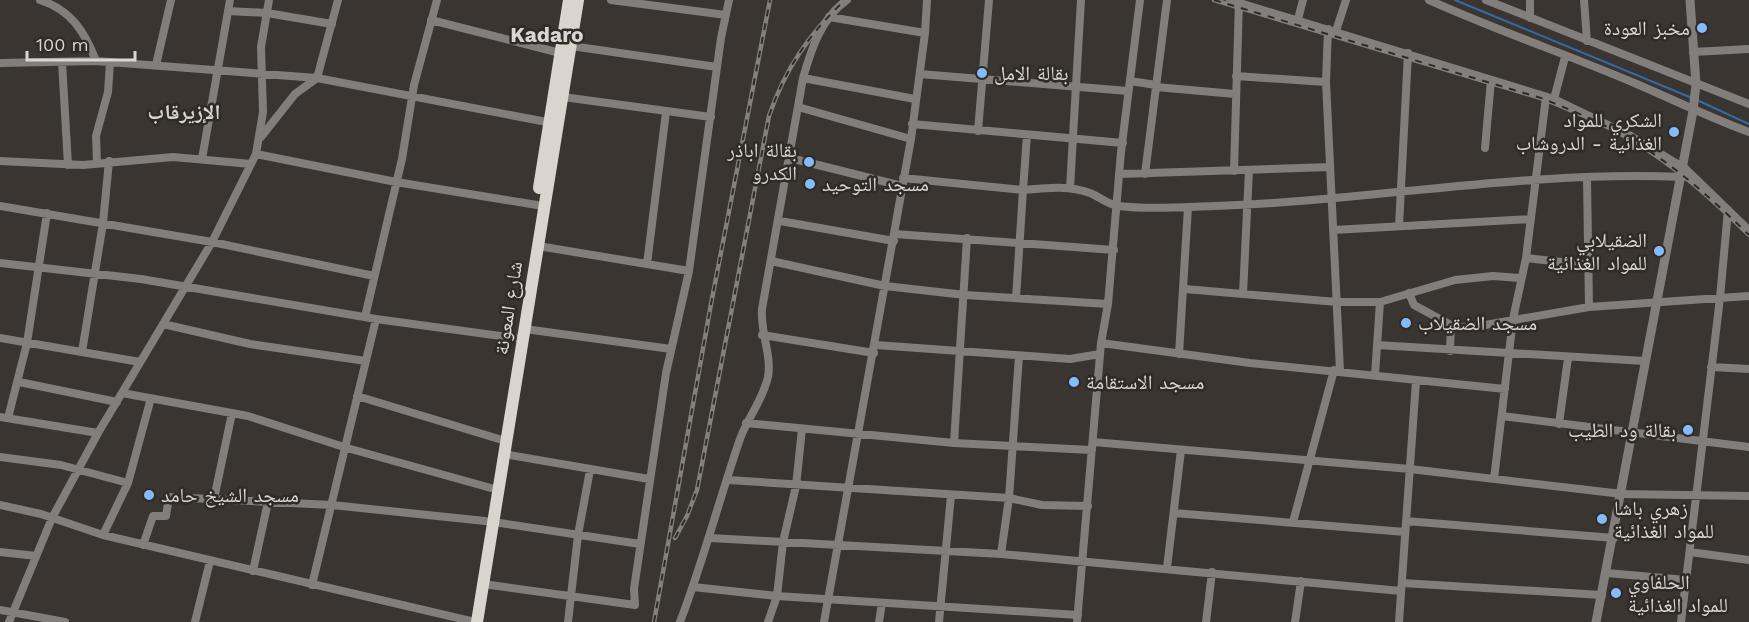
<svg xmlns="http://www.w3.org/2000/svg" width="1749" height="622" viewBox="0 0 1749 622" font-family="'Work Sans','Noto Naskh Arabic',sans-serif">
	<rect width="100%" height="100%" fill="#3a3530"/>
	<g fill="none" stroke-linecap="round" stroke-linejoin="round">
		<path stroke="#2f6cae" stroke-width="2" d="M1455 0 1692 98
			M1697 100 1749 124"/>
		<path stroke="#817e7c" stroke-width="8" d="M40 0C71 10 85 32 96 61
			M611 0 726 15
			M1230 0 1554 99 1629 135 1684 168
			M1429 0C1498 31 1569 55 1639 85 1676 101 1711 118 1749 132
			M1486 0 1749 104
			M1584 0 1587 41
			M228 11 267 13 332 24
			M829 17 925 33
			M1530 18V0
			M1298 19 1303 0
			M431 20 560 53
			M1328 29 1326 82 1340 371
			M1336 31 1346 0
			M571 46 717 67
			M1693 52 1749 49
			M62 62 68 165
			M0 63 96 61 317 78 552 123
			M156 65 171 0
			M920 74 1128 91
			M1236 76 1326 82
			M803 78 915 99
			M1130 81 1156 85
			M1156 87 1235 94
			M563 97 711 117
			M1554 99 1565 57
			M798 107 911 139
			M912 124 1123 143
			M978 131 989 0
			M261 137 295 94 317 78 338 0
			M1485 148 1491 80
			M256 154 396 182 537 205
			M790 158 902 186
			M202 159 230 0
			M0 161 83 165 173 157 251 164
			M97 163 96 136 108 92 110 62
			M1234 171 1239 0
			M1119 174 1330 167
			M1145 174 1167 0
			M903 178 1023 190 1027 135
			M1587 179 1589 307
			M1070 188 1081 0
			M0 206 212 242 374 276
			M780 221 894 241
			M1399 226 1408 53
			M1333 230 1531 219
			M895 234 1114 250
			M538 246 689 271
			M1526 258 1588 265
			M771 261 885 286 965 295 1108 304
			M0 263 141 279 376 319 515 338
			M647 264 666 112
			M1185 289 1337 302H1380L1455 280 1493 276 1520 278
			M1409 293 1414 305 1451 325 1468 328 1589 307 1749 296
			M1243 294 1249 170
			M1016 298 1023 190C1046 188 1068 185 1090 193 1100 197 1108 205 1119 206 1149 210 1184 207 1214 206 1370 201 1527 170 1683 177
			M365 317 402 159 414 85 437 0
			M163 324 250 344 366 361
			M525 329 671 349
			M762 335 874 353
			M0 338 140 362
			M1101 343 1250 363 1505 389
			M876 345 1070 359 1100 354
			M1377 345 1645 361
			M1450 351 1451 325
			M82 352 103 223 109 161
			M1179 354 1188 207
			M1711 367 1749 369
			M1375 375 1380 302
			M19 382 117 402
			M122 393 248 416 347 448 491 488
			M357 396 499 439
			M1502 416 1749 447
			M0 417 98 433
			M8 418 27 343 47 213
			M746 423 954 443 1092 450
			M1559 424 1568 358
			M1093 442 1410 469 1622 494 1749 496
			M954 443 967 238
			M504 454 649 479
			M0 457 61 465 128 483
			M1494 479 1513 319 1526 258 1546 97
			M728 480 1009 498 1042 505 1088 506
			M214 499 232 413
			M0 505 41 514 103 535 475 622
			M1174 513 1405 532
			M1406 521 1614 538
			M493 522 640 544
			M1293 522 1334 370
			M103 535 128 483 151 398
			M710 538 1001 554 1401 591
			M143 545 153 516H166L169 497 332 505 485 521
			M0 552 36 556
			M1690 552 1749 560
			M1001 554 1009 498 1019 356
			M1167 568 1181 450
			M253 571 268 502
			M1607 573 1686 580
			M1402 583 1602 595
			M483 584 635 605 634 589 666 373 689 271 721 38 729 0
			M312 585 376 319
			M693 587 777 596 1078 615
			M0 610 65 622
			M9 622 52 518 98 433 212 242 256 154 263 112 261 47 269 0
			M195 622 210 561
			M568 622 578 535 590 470
			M680 622C703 562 719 500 740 439 748 417 763 400 768 377 772 355 760 332 762 309L803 78C811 50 821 18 847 0
			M768 622 777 596 783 542 796 486 802 429
			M824 622 911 139 925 33 927 0
			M879 622 882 603
			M939 622 951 495
			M1077 622 1101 343 1108 304 1121 152 1140 0
			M1206 622 1212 572
			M1295 622 1301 581
			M1399 622 1416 381
			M1681 622 1720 298 1728 210"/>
		<path stroke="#817e7c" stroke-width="9" d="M1684 168 1749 231
			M1596 622 1693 111 1696 84 1690 0"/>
		<path stroke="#dad4ce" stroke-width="12" d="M539 188 569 0
			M477 622 578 0"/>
		<g stroke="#84807c" stroke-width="4.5">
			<path id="rail" d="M1214 0 1544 99C1573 111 1603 123 1631 140 1675 165 1713 200 1749 235
				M675 538 687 516 697 490 769 116C785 69 809 34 845 0
				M654 622 711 304 770 0"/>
		</g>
		<use href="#rail" stroke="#302b26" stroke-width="2" stroke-dasharray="7" stroke-linecap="butt"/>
	</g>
	<g fill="#84bcfb" stroke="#302b26" stroke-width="2">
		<circle cx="1702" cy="28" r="6"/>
		<circle cx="982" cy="73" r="6"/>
		<circle cx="1674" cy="132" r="6"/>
		<circle cx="809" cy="162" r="6"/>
		<circle cx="810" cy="184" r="6"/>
		<circle cx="1659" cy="251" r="6"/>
		<circle cx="1406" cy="323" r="6"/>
		<circle cx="1074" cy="382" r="6"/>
		<circle cx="1688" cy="430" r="6"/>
		<circle cx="149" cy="495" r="6"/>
		<circle cx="1602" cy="519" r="6"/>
		<circle cx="1616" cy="593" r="6"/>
	</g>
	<g text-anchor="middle" stroke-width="5" stroke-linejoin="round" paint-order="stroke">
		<g font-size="20" fill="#dad6d3" stroke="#302b26" text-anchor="start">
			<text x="1690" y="35" text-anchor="end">مخبز العودة</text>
			<text x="994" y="80">بقالة الامل</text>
			<text x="1662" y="127" text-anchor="end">الشكري للمواد<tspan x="1662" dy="23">الغذائية - الدروشاب</tspan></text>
			<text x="797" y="157" text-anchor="end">بقالة اباذر<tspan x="797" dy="23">الكدرو</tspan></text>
			<text x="822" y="191">مسجد التوحيد</text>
			<text x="1647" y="247" text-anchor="end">الضقيلابي<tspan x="1647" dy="23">للمواد الغذائية</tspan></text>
			<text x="1418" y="330">مسجد الضقيلاب</text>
			<text x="1086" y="389">مسجد الاستقامة</text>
			<text x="1676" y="437" text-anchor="end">بقالة ود الطيب</text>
			<text x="161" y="502">مسجد الشيخ حامد</text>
			<text x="1614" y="515">زهري باشا<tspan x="1614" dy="23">للمواد الغذائية</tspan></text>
			<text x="1628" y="589">الحلفاوي<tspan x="1628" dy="23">للمواد الغذائية</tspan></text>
		</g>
		<g font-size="20" fill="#dad6d3" stroke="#302b26">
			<text transform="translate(508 308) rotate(-81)" y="7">شارع المعونة</text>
		</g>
		<g font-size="21" font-weight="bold" fill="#dad6d3" stroke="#302b26">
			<text x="547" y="42">Kadaro</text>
			<text x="184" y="119">الإزيرقاب</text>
		</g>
	</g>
	<path d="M27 51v9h108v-9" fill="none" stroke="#dad6d3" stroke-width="3"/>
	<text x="36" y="51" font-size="18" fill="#dad6d3" stroke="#302b26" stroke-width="4.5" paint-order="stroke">100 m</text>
</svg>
